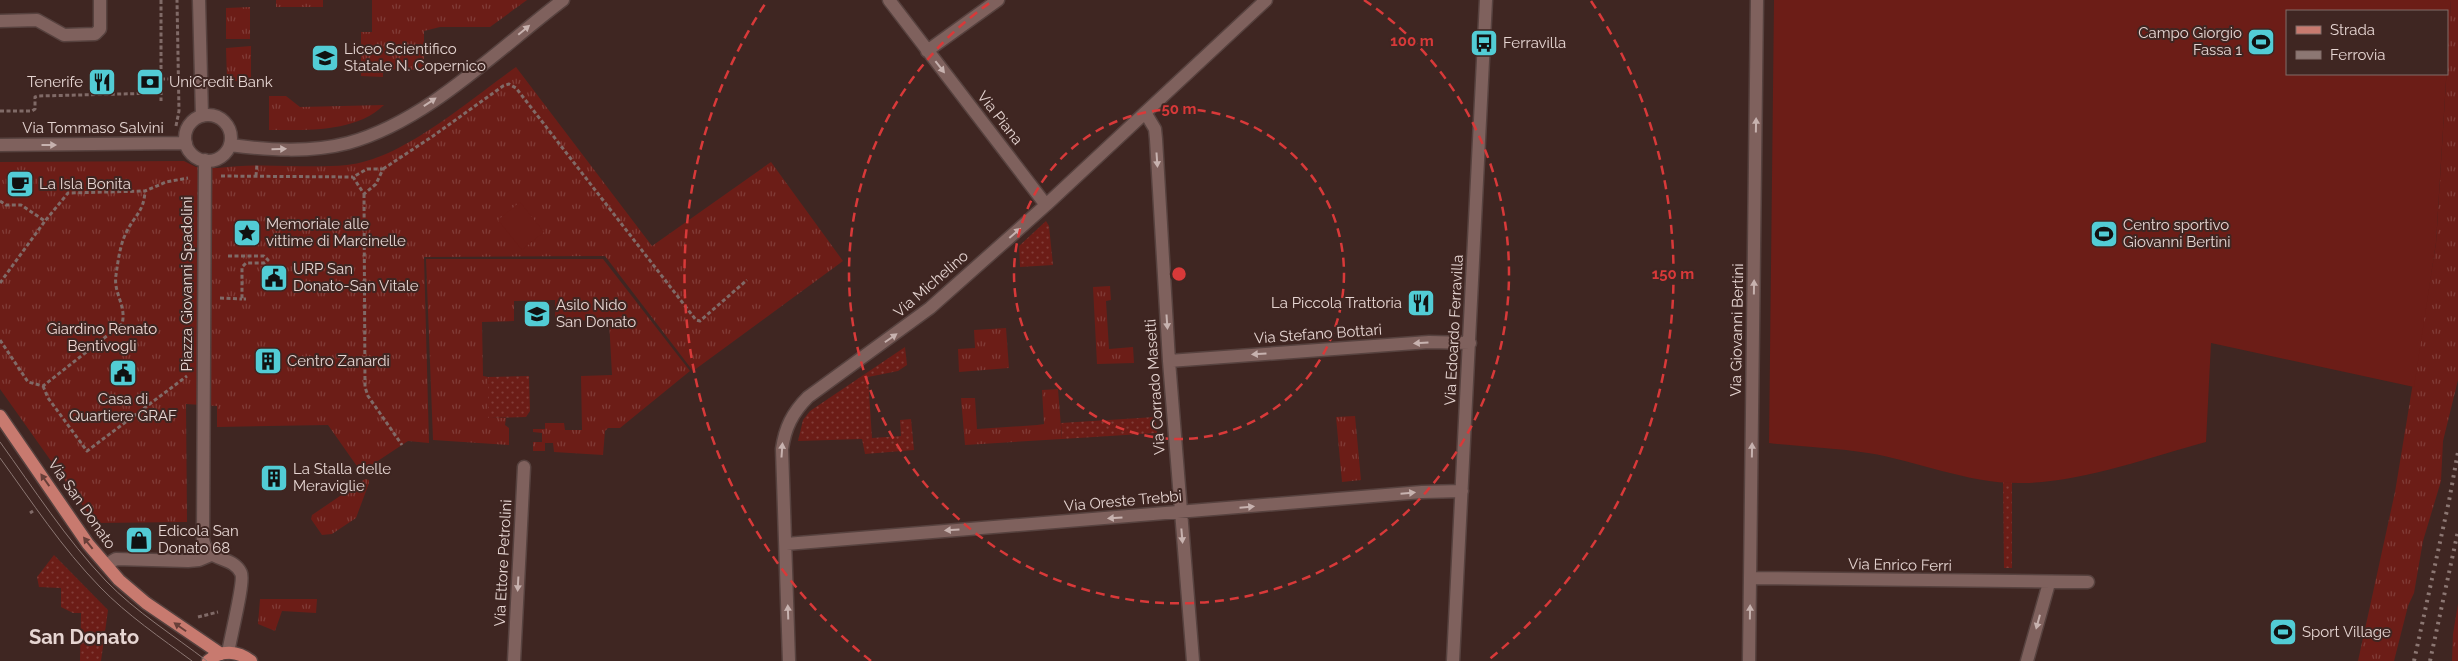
<svg xmlns="http://www.w3.org/2000/svg" width="2458" height="661" viewBox="0 0 2458 661" font-family="Raleway,sans-serif">
	<defs>
		<pattern id="grass-tufts" width="24" height="20" patternUnits="userSpaceOnUse" patternTransform="scale(1.25)"><rect width="24" height="20" fill="#6c1d17"/><path d="M3 7l-1-3M5 7V3M7 7l1-3M15 17l-1-3M17 17v-4M19 17l1-3" fill="none" stroke="#813d38"/></pattern>
		<pattern id="garden-dots" width="8" height="8" patternUnits="userSpaceOnUse" patternTransform="scale(1.25)"><rect width="8" height="8" fill="#6c1d17"/><path d="M2 2h.1M6 6h.1" fill="none" stroke="#813d38" stroke-width="1.8" stroke-linecap="round"/></pattern>
	</defs>
	<rect width="100%" height="100%" fill="#3f2622"/>
	<path fill="url(#grass-tufts)" d="M276 0H323V7H276Z
		M372 0H527L490 27H440L424 31V70L383 69V77L361 76V32H372Z
		M2451 0H2458V380L2443 441 2441 481 2423 541 2414 593 2408 606 2394 661H2358L2395 492 2436 243Z
		M250 7V39H226V8Z
		M251 46V81H227L226 48Z
		M516 67 652 246 771 162 843 261 693 371 605 256 424 257 429 443 408 441 361 472 328 425 217 427V406L186 404 187 522 95 523 0 389V162L184 161 196 167 218 168C260 162 304 169 347 165 402 160 471 99 516 67Z
		M286 96 300 107 384 105C355 133 306 130 269 130V96Z
		M426 259H603L690 371 620 428H608L605 431 603 455 554 452 553 443H545V451H533V442H542V433L533 432V429H545V423H564L565 430H582L581 376 612 375 609 320 555 321V300L514 301V321L482 322 483 376 488 377V418H506L505 425 509 428V445L433 440Z
		M1110 286 1111 300 1106 301 1109 349 1133 347 1134 363 1097 364 1093 287Z
		M1006 328 1009 368 959 372 958 349 975 348 974 330Z
		M1058 389 1062 439 965 445 961 398H975L977 429 1037 425 1044 424 1042 390Z
		M1355 416 1361 480 1342 482 1336 417Z
		M365 479 369 480V483L356 518 332 534 322 535 311 519 312 515Z
		M260 599H317L316 613 282 611 275 631 258 624Z
		M2458 604V661H2452L2453 634Z"/>
	<path fill="url(#garden-dots)" d="M1046 221 1049 226 1053 265 1020 267 1019 246Z
		M905 347 907 365 898 371 868 377 872 438 901 436 900 420 911 419 914 450 865 454 862 439 798 441 803 420 810 411Z
		M529 376 530 411 526 417 488 418V377Z
		M1155 417 1157 433 1062 439 1061 423Z
		M2003 481 2012 482V568H2004Z
		M54 555 108 610 101 661H80L81 613H73L61 607V588L39 587 37 577Z"/>
	<path fill="#6c1d17" fill-rule="evenodd" d="M1774 0H2451L2436 243 2414 387 2211 343 2206 442C2151 457 2081 482 2025 483 1970 485 1919 461 1868 453 1836 448 1802 447 1769 443ZM2447 11V74H2287V11Z
		M520 202 544 232 522 250 498 220Z"/>
	<g fill="none" stroke-linecap="round" stroke-linejoin="round">
		<g stroke="#57423f" stroke-width="15">
			<path id="minor" d="M199 0 202 116
				M889 0 1046 205
				M0 21 37 20 64 35 95 34 100 29V0
				M927 51 998 0
				M1146 114 1155 129 1156 139 1169 361 1193 661
				M185 138a23 23 0 1 1 46 0a23 23 0 1 1-46 0Z
				M0 145 186 143
				M230 145C268 150 310 153 348 143 428 121 498 49 563 0
				M205 160 203 539C207 564 232 554 241 573 245 581 230 639 228 653
				M1169 361 1429 342 1470 343
				M786 544 1422 492 1462 491
				M106 565 116 559 188 561 199 560 211 555
				M1751 578 2088 582
				M514 661 524 467
				M789 661 782 449C785 428 792 413 808 397L930 308 1046 205 1266 0
				M1453 661 1486 0
				M1749 661 1757 0
				M2027 661 2049 583"/>
		</g>
		<g stroke="#57423f" stroke-width="15">
			<path id="major" d="M0 416 88 544 119 580 146 603 221 654
				M208 661C221 649 238 651 251 661"/>
		</g>
		<path stroke="#806a67" stroke-width="3" stroke-dasharray="4 2.5" stroke-linecap="butt" d="M161 0V101
			M161 79H169
			M0 111H32L35 109V97L38 96 161 93
			M176 126 179 111 177 0
			M367 169H383L376 184 364 194 353 177Z
			M383 169 433 136 503 86 509 84 516 88 696 320 700 321 747 280
			M221 176 353 177
			M256 176 257 164
			M364 194 365 387 368 396 402 445
			M0 201 6 205H21L45 221 68 193 145 191 166 182 188 178
			M228 256H264L268 260 264 263H246L242 267V299H246
			M0 283 45 221
			M220 298 242 299
			M0 340 28 382 43 386 122 324C127 306 113 293 116 275 118 261 120 245 126 233 134 216 144 212 145 191
			M43 386 48 398 87 451 187 376
			M30 513 33 511
			M198 617 218 612"/>
		<use href="#minor" stroke="#7f615d" stroke-width="12"/>
		<use href="#major" stroke="#c87a6f" stroke-width="12"/>
		<path stroke="#8c7773" stroke-width="1" d="M0 442C34 489 66 539 106 581 136 612 173 635 207 661
			M0 458C32 502 62 548 100 587 127 615 161 638 192 661"/>
		<path stroke="#8c7773" stroke-width="4" stroke-dasharray="2.5 5" stroke-linecap="butt" d="M2414 661 2449 501 2458 452
			M2430 661 2458 531"/>
	</g>
	<defs><path id="oneway-solid" d="M-6-.8H1V-3.2L6.5 0L1 3.2V.8H-6Z" transform="scale(1.25)"/></defs>
	<g fill="#c7b2af">
		<use href="#oneway-solid" transform="translate(524 30) rotate(-40)"/>
		<use href="#oneway-solid" transform="translate(940 67) rotate(52)"/>
		<use href="#oneway-solid" transform="translate(430 102) rotate(-34)"/>
		<use href="#oneway-solid" transform="translate(1756 125) rotate(-89)"/>
		<use href="#oneway-solid" transform="translate(49 145)"/>
		<use href="#oneway-solid" transform="translate(279 149) rotate(-1)"/>
		<use href="#oneway-solid" transform="translate(1157 160) rotate(86)"/>
		<use href="#oneway-solid" transform="translate(1015 233) rotate(-41)"/>
		<use href="#oneway-solid" transform="translate(1754 287) rotate(-89)"/>
		<use href="#oneway-solid" transform="translate(1167 322) rotate(86)"/>
		<use href="#oneway-solid" transform="translate(891 338) rotate(-35)"/>
		<use href="#oneway-solid" transform="translate(1421 343) rotate(176)"/>
		<use href="#oneway-solid" transform="translate(1259 354) rotate(176)"/>
		<use href="#oneway-solid" transform="translate(782 450) rotate(-86)"/>
		<use href="#oneway-solid" transform="translate(1752 450) rotate(-89)"/>
		<use href="#oneway-solid" transform="translate(1408 493) rotate(-5)"/>
		<use href="#oneway-solid" transform="translate(1247 507) rotate(-5)"/>
		<use href="#oneway-solid" transform="translate(1115 518) rotate(176)"/>
		<use href="#oneway-solid" transform="translate(952 530) rotate(176)"/>
		<use href="#oneway-solid" transform="translate(1182 536) rotate(85)"/>
		<use href="#oneway-solid" transform="translate(518 584) rotate(93)"/>
		<use href="#oneway-solid" transform="translate(788 612) rotate(-92)"/>
		<use href="#oneway-solid" transform="translate(1750 612) rotate(-89)"/>
		<use href="#oneway-solid" transform="translate(2038 622) rotate(105)"/>
	</g>
	<g fill="#683f39">
		<use href="#oneway-solid" transform="translate(45 480) rotate(-125)"/>
		<use href="#oneway-solid" transform="translate(88 543) rotate(-128)"/>
		<use href="#oneway-solid" transform="translate(180 627) rotate(-145)"/>
	</g>
	<g fill="none" stroke="#d83939" stroke-width="2.5" stroke-dasharray="9 6">
		<circle cx="1179" cy="274" r="165"/>
		<path d="M1364 0A330 330 0 1 1 994 0"/>
		<path d="M871 661A494 494 0 0 1 767 1M1591 1A494 494 0 0 1 1487 661"/>
	</g>
	<defs>
		<g id="stadium-square" transform="scale(1.4375)"><rect x="-9" y="-9" width="18" height="18" rx="4" fill="#52ccd5" stroke="#3f2622"/><path d="M0-5a6.5 5 0 1 0 0 10a6.5 5 0 1 0 0-10ZM-3.5-1.8h7v3.6h-7Z" fill="#111"/></g>
		<g id="bus-square" transform="scale(1.4375)"><rect x="-9" y="-9" width="18" height="18" rx="4" fill="#52ccd5" stroke="#3f2622"/><path d="M-5-6H5V4H4V6H2V4H-2V6H-4V4H-5ZM-3.5-4V0h7V-4ZM-3.5 1.2v1.5H-2V1.2ZM2 1.2v1.5H3.5V1.2Z" fill="#111"/></g>
		<g id="school-square" transform="scale(1.4375)"><rect x="-9" y="-9" width="18" height="18" rx="4" fill="#52ccd5" stroke="#3f2622"/><path d="M0-5L7-2L0 1L-7-2ZM-4 1L0 2.5L4 1V4Q0 6-4 4Z" fill="#111"/></g>
		<g id="restaurant-square" transform="scale(1.4375)"><rect x="-9" y="-9" width="18" height="18" rx="4" fill="#52ccd5" stroke="#3f2622"/><path d="M-5-6h1v4h1v-4h1v4h1v-4h1v5L-1.5 .5V6h-2V.5L-5-1ZM5-6V6H3V1.5H1.5Q1.5-4 5-6Z" fill="#111"/></g>
		<g id="bank-square" transform="scale(1.4375)"><rect x="-9" y="-9" width="18" height="18" rx="4" fill="#52ccd5" stroke="#3f2622"/><path d="M-6-4H6V4H-6ZM0-2.3a2.3 2.3 0 1 0 0 4.6a2.3 2.3 0 1 0 0-4.6Z" fill="#111"/></g>
		<g id="cafe-square" transform="scale(1.4375)"><rect x="-9" y="-9" width="18" height="18" rx="4" fill="#52ccd5" stroke="#3f2622"/><path d="M-5.5-4.5H6V0H3Q3 3.5 0 3.5H-2.5Q-5.5 3.5-5.5 0ZM3-3.2v2h1.7v-2ZM-6 4.5H4V6H-6Z" fill="#111"/></g>
		<g id="sight-square" transform="scale(1.4375)"><rect x="-9" y="-9" width="18" height="18" rx="4" fill="#52ccd5" stroke="#3f2622"/><path d="M0-6L1.8-2.2L6-1.7L2.9 1.2L3.7 5.4L0 3.3L-3.7 5.4L-2.9 1.2L-6-1.7L-1.8-2.2Z" fill="#111"/></g>
		<g id="civic-square" transform="scale(1.4375)"><rect x="-9" y="-9" width="18" height="18" rx="4" fill="#52ccd5" stroke="#3f2622"/><path d="M-.6-6.5H3V-4.5H.6V-3L4-1V1h2V6H-6V1h2V-1L-.6-3ZM-1.2 2.5V6h2.4V2.5Z" fill="#111"/></g>
		<g id="building-square" transform="scale(1.4375)"><rect x="-9" y="-9" width="18" height="18" rx="4" fill="#52ccd5" stroke="#3f2622"/><path d="M-4-6H4V6H1V3H-1V6H-4ZM-2.5-4.3h1.7v1.8h-1.7ZM.8-4.3h1.7v1.8H.8ZM-2.5-1h1.7V.8h-1.7ZM.8-1h1.7V.8H.8Z" fill="#111"/></g>
		<g id="shop-square" transform="scale(1.4375)"><rect x="-9" y="-9" width="18" height="18" rx="4" fill="#52ccd5" stroke="#3f2622"/><path d="M-5-2.5h2.3a2.7 3.5 0 0 1 5.4 0H5L5.5 6h-11ZM-1.5-2.5h3a1.5 2.3 0 0 0-3 0Z" fill="#111"/></g>
	</defs>
	<g fill-rule="evenodd">
		<use href="#stadium-square" x="2261" y="42"/>
		<use href="#bus-square" x="1484" y="43"/>
		<use href="#school-square" x="325" y="58"/>
		<use href="#restaurant-square" x="102" y="82"/>
		<use href="#bank-square" x="150" y="82"/>
		<use href="#cafe-square" x="20" y="184"/>
		<use href="#sight-square" x="247" y="233"/>
		<use href="#stadium-square" x="2104" y="234"/>
		<use href="#civic-square" x="274" y="278"/>
		<use href="#restaurant-square" x="1421" y="303"/>
		<use href="#school-square" x="537" y="314"/>
		<use href="#building-square" x="268" y="361"/>
		<use href="#civic-square" x="123" y="373"/>
		<use href="#building-square" x="274" y="478"/>
		<use href="#shop-square" x="139" y="540"/>
		<use href="#stadium-square" x="2283" y="632"/>
	</g>
	<g text-anchor="middle" stroke-width="4" stroke-linejoin="round" paint-order="stroke">
		<g font-size="15" fill="#e6d5d2" stroke="#3f2622" text-anchor="start">
			<text x="2242" y="38" text-anchor="end">Campo Giorgio<tspan x="2242" dy="17">Fassa 1</tspan></text>
			<text x="1503" y="48">Ferravilla</text>
			<text x="344" y="54">Liceo Scientifico<tspan x="344" dy="17">Statale N. Copernico</tspan></text>
			<text x="83" y="87" text-anchor="end">Tenerife</text>
			<text x="169" y="87">UniCredit Bank</text>
			<text x="39" y="189">La Isla Bonita</text>
			<text x="266" y="229">Memoriale alle<tspan x="266" dy="17">vittime di Marcinelle</tspan></text>
			<text x="2123" y="230">Centro sportivo<tspan x="2123" dy="17">Giovanni Bertini</tspan></text>
			<text x="293" y="274">URP San<tspan x="293" dy="17">Donato-San Vitale</tspan></text>
			<text x="1402" y="308" text-anchor="end">La Piccola Trattoria</text>
			<text x="556" y="310">Asilo Nido<tspan x="556" dy="17">San Donato</tspan></text>
			<text x="287" y="366">Centro Zanardi</text>
			<text x="123" y="404" text-anchor="middle">Casa di<tspan x="123" dy="17">Quartiere GRAF</tspan></text>
			<text x="293" y="474">La Stalla delle<tspan x="293" dy="17">Meraviglie</tspan></text>
			<text x="158" y="536">Edicola San<tspan x="158" dy="17">Donato 68</tspan></text>
			<text x="2302" y="637">Sport Village</text>
		</g>
		<g font-size="15" fill="#e6d5d2" stroke="#3f2622">
			<text transform="translate(1000 118) rotate(52)" y="5">Via Piana</text>
			<text x="93" y="133">Via Tommaso Salvini</text>
			<text transform="translate(187 284) rotate(-90)" y="5">Piazza Giovanni Spadolini</text>
			<text transform="translate(931 284) rotate(-41)" y="5">Via Michelino</text>
			<text transform="translate(1454 330) rotate(-87)" y="5">Via Edoardo Ferravilla</text>
			<text transform="translate(1737 330) rotate(-89)" y="5">Via Giovanni Bertini</text>
			<text transform="translate(1318 334) rotate(-4)" y="5">Via Stefano Bottari</text>
			<text transform="translate(1155 387) rotate(-94)" y="5">Via Corrado Masetti</text>
			<text transform="translate(1123 501) rotate(-5)" y="5">Via Oreste Trebbi</text>
			<text transform="translate(82 504) rotate(55)" y="5">Via San Donato</text>
			<text transform="translate(503 563) rotate(-87)" y="5">Via Ettore Petrolini</text>
			<text transform="translate(1900 565) rotate(1)" y="5">Via Enrico Ferri</text>
		</g>
		<g font-size="15" fill="#f0d7d3" stroke="#3f2622">
			<text x="102" y="334">Giardino Renato<tspan x="102" dy="17">Bentivogli</tspan></text>
		</g>
		<g font-size="20" font-weight="bold" fill="#e6d5d2" stroke="#3f2622">
			<text x="84" y="644">San Donato</text>
		</g>
	</g>
	<circle cx="1179" cy="274" r="8" fill="#d83939" stroke="#3f2622" stroke-width="2.5"/>
	<g font-size="15" text-anchor="middle" font-weight="bold" fill="#d83939" stroke="#3f2622" stroke-width="4" stroke-linejoin="round" paint-order="stroke">
		<text x="1412" y="46">100 m</text>
		<text x="1179" y="114">50 m</text>
		<text x="1673" y="279">150 m</text>
	</g>
	<rect x="2286" y="10" width="162" height="65" fill="#3f2622" stroke="#826c68"/>
	<rect x="2296" y="26" width="25" height="8" fill="#c87a6f" stroke="#826c68"/>
	<text x="2330" y="35" font-size="15" fill="#e6d5d2">Strada</text>
	<rect x="2296" y="51" width="25" height="8" fill="#8c7773" stroke="#826c68"/>
	<text x="2330" y="60" font-size="15" fill="#e6d5d2">Ferrovia</text>
</svg>
